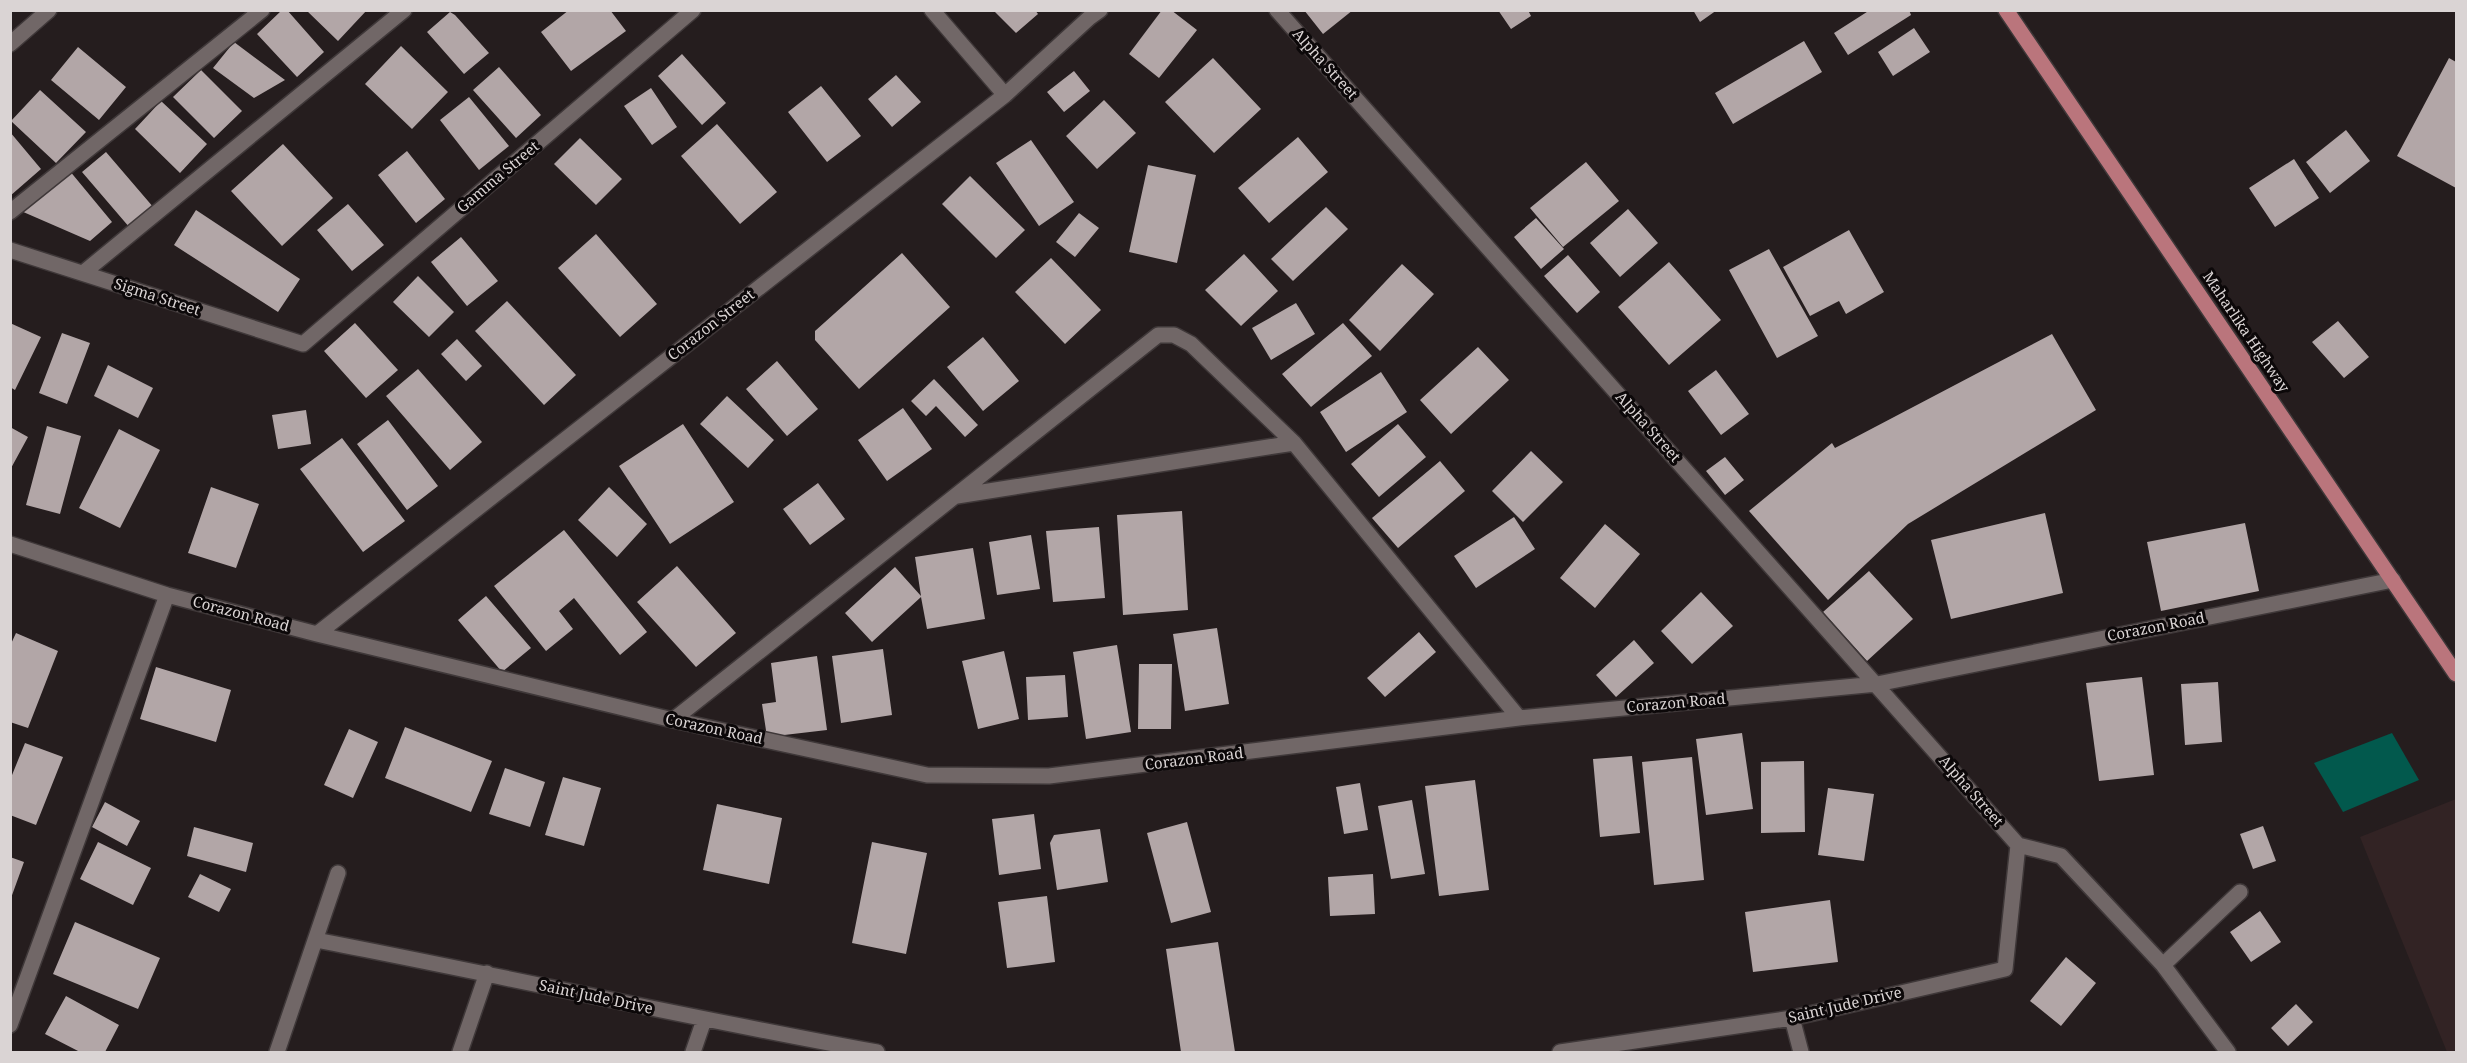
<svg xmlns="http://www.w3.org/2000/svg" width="2467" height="1063" viewBox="0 0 2467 1063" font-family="'Noto Serif',serif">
	<rect width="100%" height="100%" fill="#251d1e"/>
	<path fill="#322324" d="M2456 799V1052H2447L2360 837Z"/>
	<path fill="#02594d" d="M2392 733 2419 780 2343 812 2314 763Z"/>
	<path fill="#b2a6a7" d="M282 10H287L324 52 297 77 257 34Z
		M306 10H367L338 41Z
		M569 10H610L626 31 571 71 541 32Z
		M997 10H1035L1038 14 1016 33 995 12Z
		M1162 10H1171L1197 30 1159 78 1129 54Z
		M1304 10H1353L1323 34Z
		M1498 10H1528L1531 16 1511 29Z
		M1693 10H1717L1700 22Z
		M1870 10H1909L1911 15 1848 55 1834 33Z
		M450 12 455 15 489 53 464 74 427 32Z
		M1914 28 1930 52 1893 76 1878 52Z
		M1804 41 1822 72 1733 124 1715 93Z
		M234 42 285 80 254 98 213 68Z
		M401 46 448 92 412 129 365 84Z
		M78 47 126 87 99 120 51 80Z
		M682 54 726 103 702 125 658 76Z
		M1213 58 1261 109 1214 153 1165 102Z
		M2449 58 2456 62V188L2397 156Z
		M499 67 541 115 516 138 473 90Z
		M201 70 242 111 214 138 173 97Z
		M1074 71 1090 91 1064 112 1047 92Z
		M896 75 921 102 892 127 868 99Z
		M821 86 861 136 827 162 788 112Z
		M651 88 677 127 652 145 624 106Z
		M40 90 86 132 56 163 11 121Z
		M469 97 509 146 479 170 440 120Z
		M1104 100 1136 133 1097 169 1066 136Z
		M161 101 207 144 180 173 135 129Z
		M717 124 777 192 740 224 681 156Z
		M2346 130 2370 161 2330 193 2306 162Z
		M10 132 41 169 10 196Z
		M1298 137 1328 172 1269 223 1238 188Z
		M580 138 622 179 596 205 554 164Z
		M1031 140 1074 202 1039 226 996 163Z
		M283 144 333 198 282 246 231 191Z
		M407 151 445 199 416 223 378 175Z
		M106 152 154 208 130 228 82 172Z
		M2294 159 2319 198 2275 227 2249 188Z
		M1586 162 1619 201 1563 247 1530 208Z
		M1148 165 1196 175 1177 263 1129 252Z
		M69 170 112 222 90 241 21 211Z
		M970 176 1025 230 996 258 942 204Z
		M348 204 384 245 352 271 317 230Z
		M1326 207 1348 229 1293 281 1271 259Z
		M1628 209 1658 243 1620 277 1590 243Z
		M196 210 300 279 278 312 174 245Z
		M1079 213 1099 228 1075 257 1056 242Z
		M1536 218 1564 249 1541 269 1514 237Z
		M1849 230 1884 292 1846 314 1839 301 1810 316 1783 267Z
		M596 234 657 304 620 337 558 268Z
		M461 237 498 281 467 306 431 262Z
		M1769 249 1818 336 1777 358 1729 270Z
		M902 253 950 307 859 389 815 340V331Z
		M1244 254 1278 291 1241 326 1205 290Z
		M1568 255 1600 292 1577 313 1544 276Z
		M1051 258 1101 310 1065 344 1015 292Z
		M1669 262 1721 320 1669 365 1618 307Z
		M1402 264 1434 294 1380 351 1349 320Z
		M418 276 454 312 429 337 393 302Z
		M507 301 576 375 544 405 475 331Z
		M1296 303 1315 334 1271 360 1252 328Z
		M2338 321 2369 357 2344 378 2312 342Z
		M10 323 41 337 15 390 10 387Z
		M355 323 398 370 366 398 324 351Z
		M1343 323 1372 356 1311 407 1282 374Z
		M62 333 90 343 67 404 39 393Z
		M2052 334 2096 410 1908 524 1828 600 1749 511 1832 443 1835 448Z
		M983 337 1019 381 983 411 947 367Z
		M457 339 482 366 466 381 441 354Z
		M1478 347 1509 380 1451 434 1420 400Z
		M777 361 818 409 787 436 746 389Z
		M108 365 153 388 138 418 94 396Z
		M418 369 482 442 450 470 386 396Z
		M1716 370 1749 414 1721 435 1688 391Z
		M1381 372 1407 412 1346 452 1320 412Z
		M934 379 978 425 965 437 936 406 926 416 911 401Z
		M727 396 774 440 748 468 700 424Z
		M903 408 932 449 887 481 858 440Z
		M306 410 311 444 278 449 272 415Z
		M388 420 438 486 407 510 357 444Z
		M683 424 734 502 670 544 619 466Z
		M1398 424 1426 457 1379 497 1351 464Z
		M47 426 81 436 60 514 26 505Z
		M10 427 28 437 10 470Z
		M119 429 160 450 120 528 79 508Z
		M342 438 405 521 363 552 300 469Z
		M1531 451 1563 482 1523 522 1492 491Z
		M1725 457 1744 480 1725 495 1706 471Z
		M1440 461 1465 491 1398 548 1372 518Z
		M818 483 845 519 810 545 783 509Z
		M211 487 259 504 236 568 188 553Z
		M609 487 647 524 617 557 578 520Z
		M1182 511 1188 610 1123 615 1117 515Z
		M2045 513 2063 593 1951 619 1931 540Z
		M1514 517 1535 549 1476 588 1454 556Z
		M2245 523 2259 591 2161 611 2147 542Z
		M1605 524 1640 554 1595 608 1560 578Z
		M1099 527 1105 598 1053 602 1046 531Z
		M564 530 647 632 620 655 574 598 559 611 573 629 546 651 494 586Z
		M1031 535 1040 589 997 595 989 542Z
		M973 548 985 619 927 629 921 597 872 642 845 613 895 567 921 596 915 557Z
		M677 566 736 633 696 667 637 602Z
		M1869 571 1913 619 1867 661 1823 612Z
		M1701 592 1733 626 1692 664 1661 631Z
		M486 596 531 648 502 672 458 620Z
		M1217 628 1229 704 1185 711 1173 634Z
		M1419 632 1436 652 1385 697 1367 678Z
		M16 633 58 651 28 728 10 722V646Z
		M1634 640 1654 663 1616 697 1596 675Z
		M1117 645 1131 732 1086 739 1073 652Z
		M883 649 892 715 841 723 832 656Z
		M1004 651 1019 719 978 729 962 661Z
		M817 656 827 730 767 737 762 704 776 702 771 663Z
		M1139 664H1172L1171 729H1138Z
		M156 667 231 690 216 742 140 719Z
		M1065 675 1068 717 1028 720 1026 677Z
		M2142 677 2154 775 2099 781 2086 683Z
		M2218 682 2222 742 2185 745 2181 684Z
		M405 727 492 761 471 812 385 778Z
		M349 729 378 742 353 798 324 785Z
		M1742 733 1753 809 1706 815 1696 739Z
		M25 743 63 757 36 825 10 815V780Z
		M1632 756 1640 833 1600 837 1593 759Z
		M1692 757 1704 880 1654 885 1642 762Z
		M1804 761 1805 832 1761 833V762Z
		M505 768 545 782 530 827 489 814Z
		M563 777 601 788 584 846 545 835Z
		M1475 780 1489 890 1439 896 1425 786Z
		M1360 783 1368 830 1344 834 1336 787Z
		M1828 788 1874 794 1864 861 1818 855Z
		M1412 800 1425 874 1391 879 1378 806Z
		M105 802 140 821 127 846 92 827Z
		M717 804 782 818 769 884 703 870Z
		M1034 814 1041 869 999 875 992 819Z
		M1187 822 1211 912 1171 923 1147 833Z
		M2263 826 2276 861 2253 869 2240 834Z
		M194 827 253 843 246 872 187 856Z
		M1100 829 1108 882 1057 890 1050 843 1054 835Z
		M98 842 151 868 133 905 80 879Z
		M872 842 927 853 906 954 852 943Z
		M10 857 24 862 11 898H10Z
		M200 874 231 889 219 912 188 897Z
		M1373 874 1375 914 1330 916 1328 877Z
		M1047 896 1055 962 1007 968 998 902Z
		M1830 900 1838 962 1753 972 1745 912Z
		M2260 911 2281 942 2251 962 2230 932Z
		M75 922 160 958 138 1009 53 974Z
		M1218 942 1235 1052H1181L1166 949Z
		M2066 957 2096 983 2061 1026 2030 1001Z
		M66 996 119 1025 105 1052H80L45 1034Z
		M2296 1004 2313 1022 2288 1046 2271 1028Z"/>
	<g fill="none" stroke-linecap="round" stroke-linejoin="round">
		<g stroke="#3f3839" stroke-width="18">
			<path id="minor" d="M932 10 1005 95
				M1277 10 2018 845
				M10 44 49 10
				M10 212 262 10
				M10 250 303 344 693 10
				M83 273 404 10
				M957 496 1294 443
				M10 544 167 595 317 634 673 720 927 775 1049 776 1519 718 1877 684 2393 580
				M317 634 1005 95 1089 18 1100 10
				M673 720 1158 335H1174L1191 344 1294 443 1519 718
				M2018 845 2061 856 2163 965 2228 1052
				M316 940C503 976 689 1018 877 1052
				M2163 965 2240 892
				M1792 1018 1801 1052
				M10 1025 167 595
				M277 1052 338 873
				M460 1052 487 973
				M693 1052 704 1020
				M1560 1052 1792 1018 2005 969 2018 845"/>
		</g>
		<g stroke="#3f3839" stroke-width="18">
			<path id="major" d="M2006 10 2456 674"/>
		</g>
		<use href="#minor" stroke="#716767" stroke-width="15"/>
		<use href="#major" stroke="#ba757c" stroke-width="15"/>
	</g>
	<g text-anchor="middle" stroke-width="6" stroke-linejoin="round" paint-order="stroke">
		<g font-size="15" fill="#dad4d4" stroke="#0c0809">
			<text transform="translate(1325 64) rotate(48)" y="5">Alpha Street</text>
			<text transform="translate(498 177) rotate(-40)" y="5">Gamma Street</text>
			<text transform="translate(157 297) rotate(18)" y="5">Sigma Street</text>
			<text transform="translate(711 325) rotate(-38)" y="5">Corazon Street</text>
			<text transform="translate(2246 332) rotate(56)" y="5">Maharlika Highway</text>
			<text transform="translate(1648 427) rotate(48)" y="5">Alpha Street</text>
			<text transform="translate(241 614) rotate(15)" y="5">Corazon Road</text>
			<text transform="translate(2156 627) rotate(-11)" y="5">Corazon Road</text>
			<text transform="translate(1676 703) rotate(-5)" y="5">Corazon Road</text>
			<text transform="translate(714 729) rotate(12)" y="5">Corazon Road</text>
			<text transform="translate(1194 759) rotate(-7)" y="5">Corazon Road</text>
			<text transform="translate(1971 791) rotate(49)" y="5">Alpha Street</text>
			<text transform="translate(596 997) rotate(12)" y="5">Saint Jude Drive</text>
			<text transform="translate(1845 1005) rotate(-13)" y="5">Saint Jude Drive</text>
		</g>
	</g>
	<rect width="2467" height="1063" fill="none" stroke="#dad4d4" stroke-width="24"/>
</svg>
